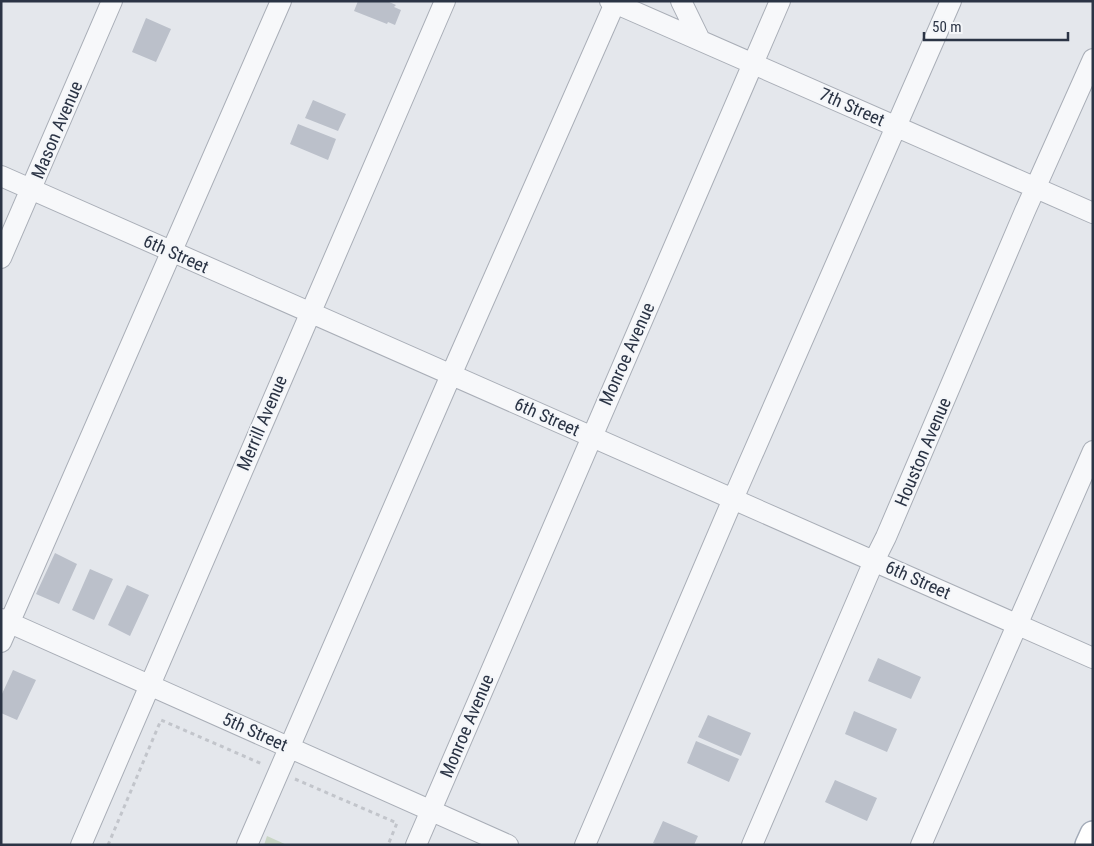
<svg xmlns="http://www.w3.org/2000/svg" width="1094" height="846" viewBox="0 0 1094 846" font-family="'Roboto Condensed',sans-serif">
	<rect width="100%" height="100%" fill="#e4e7ec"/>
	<path fill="#c9d6c5" d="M267 836 287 845H264Z"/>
	<path fill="#bbc0ca" d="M358 1H387L396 5 394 7 401 10 395 25 388 22 387 24 354 11Z
		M146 18 171 29 156 62 132 52Z
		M313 100 346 114 338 131 305 118Z
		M298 124 336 139 328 160 290 144Z
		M55 553 77 564 59 604 36 594Z
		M90 569 113 579 94 620 72 610Z
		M127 585 149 595 130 636 108 625Z
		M878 658 921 677 911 699 868 681Z
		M13 670 36 680 17 720 1 713V696Z
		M854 711 897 729 887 752 845 734Z
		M708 715 751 733 741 756 698 737Z
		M696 741 739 759 729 782 687 763Z
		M835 780 877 798 867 821 825 802Z
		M663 821 698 836 694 845H658L653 843Z"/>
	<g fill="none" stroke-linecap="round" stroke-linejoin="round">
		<g stroke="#a9aeb7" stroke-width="22">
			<path id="minor" d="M610 1 1093 213
				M681 1 700 40
				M1 176 1093 658
				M1 258 112 1
				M1 619 508 845
				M1 642 281 1
				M81 845 445 1
				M247 845 451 375 615 3
				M416 845 780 1
				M585 845 733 499 951 1
				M752 845 874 561 886 537 1025 211 1093 59
				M921 845 1093 451"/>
		</g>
		<g stroke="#a3abb8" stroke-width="28">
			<path id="major" d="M1088 845 1093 834"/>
		</g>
		<path stroke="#c2c5cb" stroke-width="3" stroke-dasharray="4 4" stroke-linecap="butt" d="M295 779 397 823 388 845
			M108 845 161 720 262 764"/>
		<use href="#minor" stroke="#f7f8fa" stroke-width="20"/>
		<use href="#major" stroke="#fff" stroke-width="25"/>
	</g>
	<g text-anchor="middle" stroke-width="4" stroke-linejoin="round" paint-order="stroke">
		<g font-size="18" fill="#2b3445" stroke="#f4f6f9">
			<text transform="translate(852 107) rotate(24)" y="6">7th Street</text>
			<text transform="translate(57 130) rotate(-67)" y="6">Mason Avenue</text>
			<text transform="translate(176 254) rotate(24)" y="6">6th Street</text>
			<text transform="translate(627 354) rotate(-66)" y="6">Monroe Avenue</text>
			<text transform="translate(547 417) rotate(24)" y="6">6th Street</text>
			<text transform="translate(262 423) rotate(-67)" y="6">Merrill Avenue</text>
			<text transform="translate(923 452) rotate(-67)" y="6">Houston Avenue</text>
			<text transform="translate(918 580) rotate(24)" y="6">6th Street</text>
			<text transform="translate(467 726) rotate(-67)" y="6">Monroe Avenue</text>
			<text transform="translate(255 732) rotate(24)" y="6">5th Street</text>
		</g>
	</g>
	<rect width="1094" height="846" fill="none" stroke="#2b3445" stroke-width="5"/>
	<path d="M924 32v8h144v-8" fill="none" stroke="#2b3445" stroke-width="2.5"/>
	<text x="932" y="32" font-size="15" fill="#2b3445" stroke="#f4f6f9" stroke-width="4" paint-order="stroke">50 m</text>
</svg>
